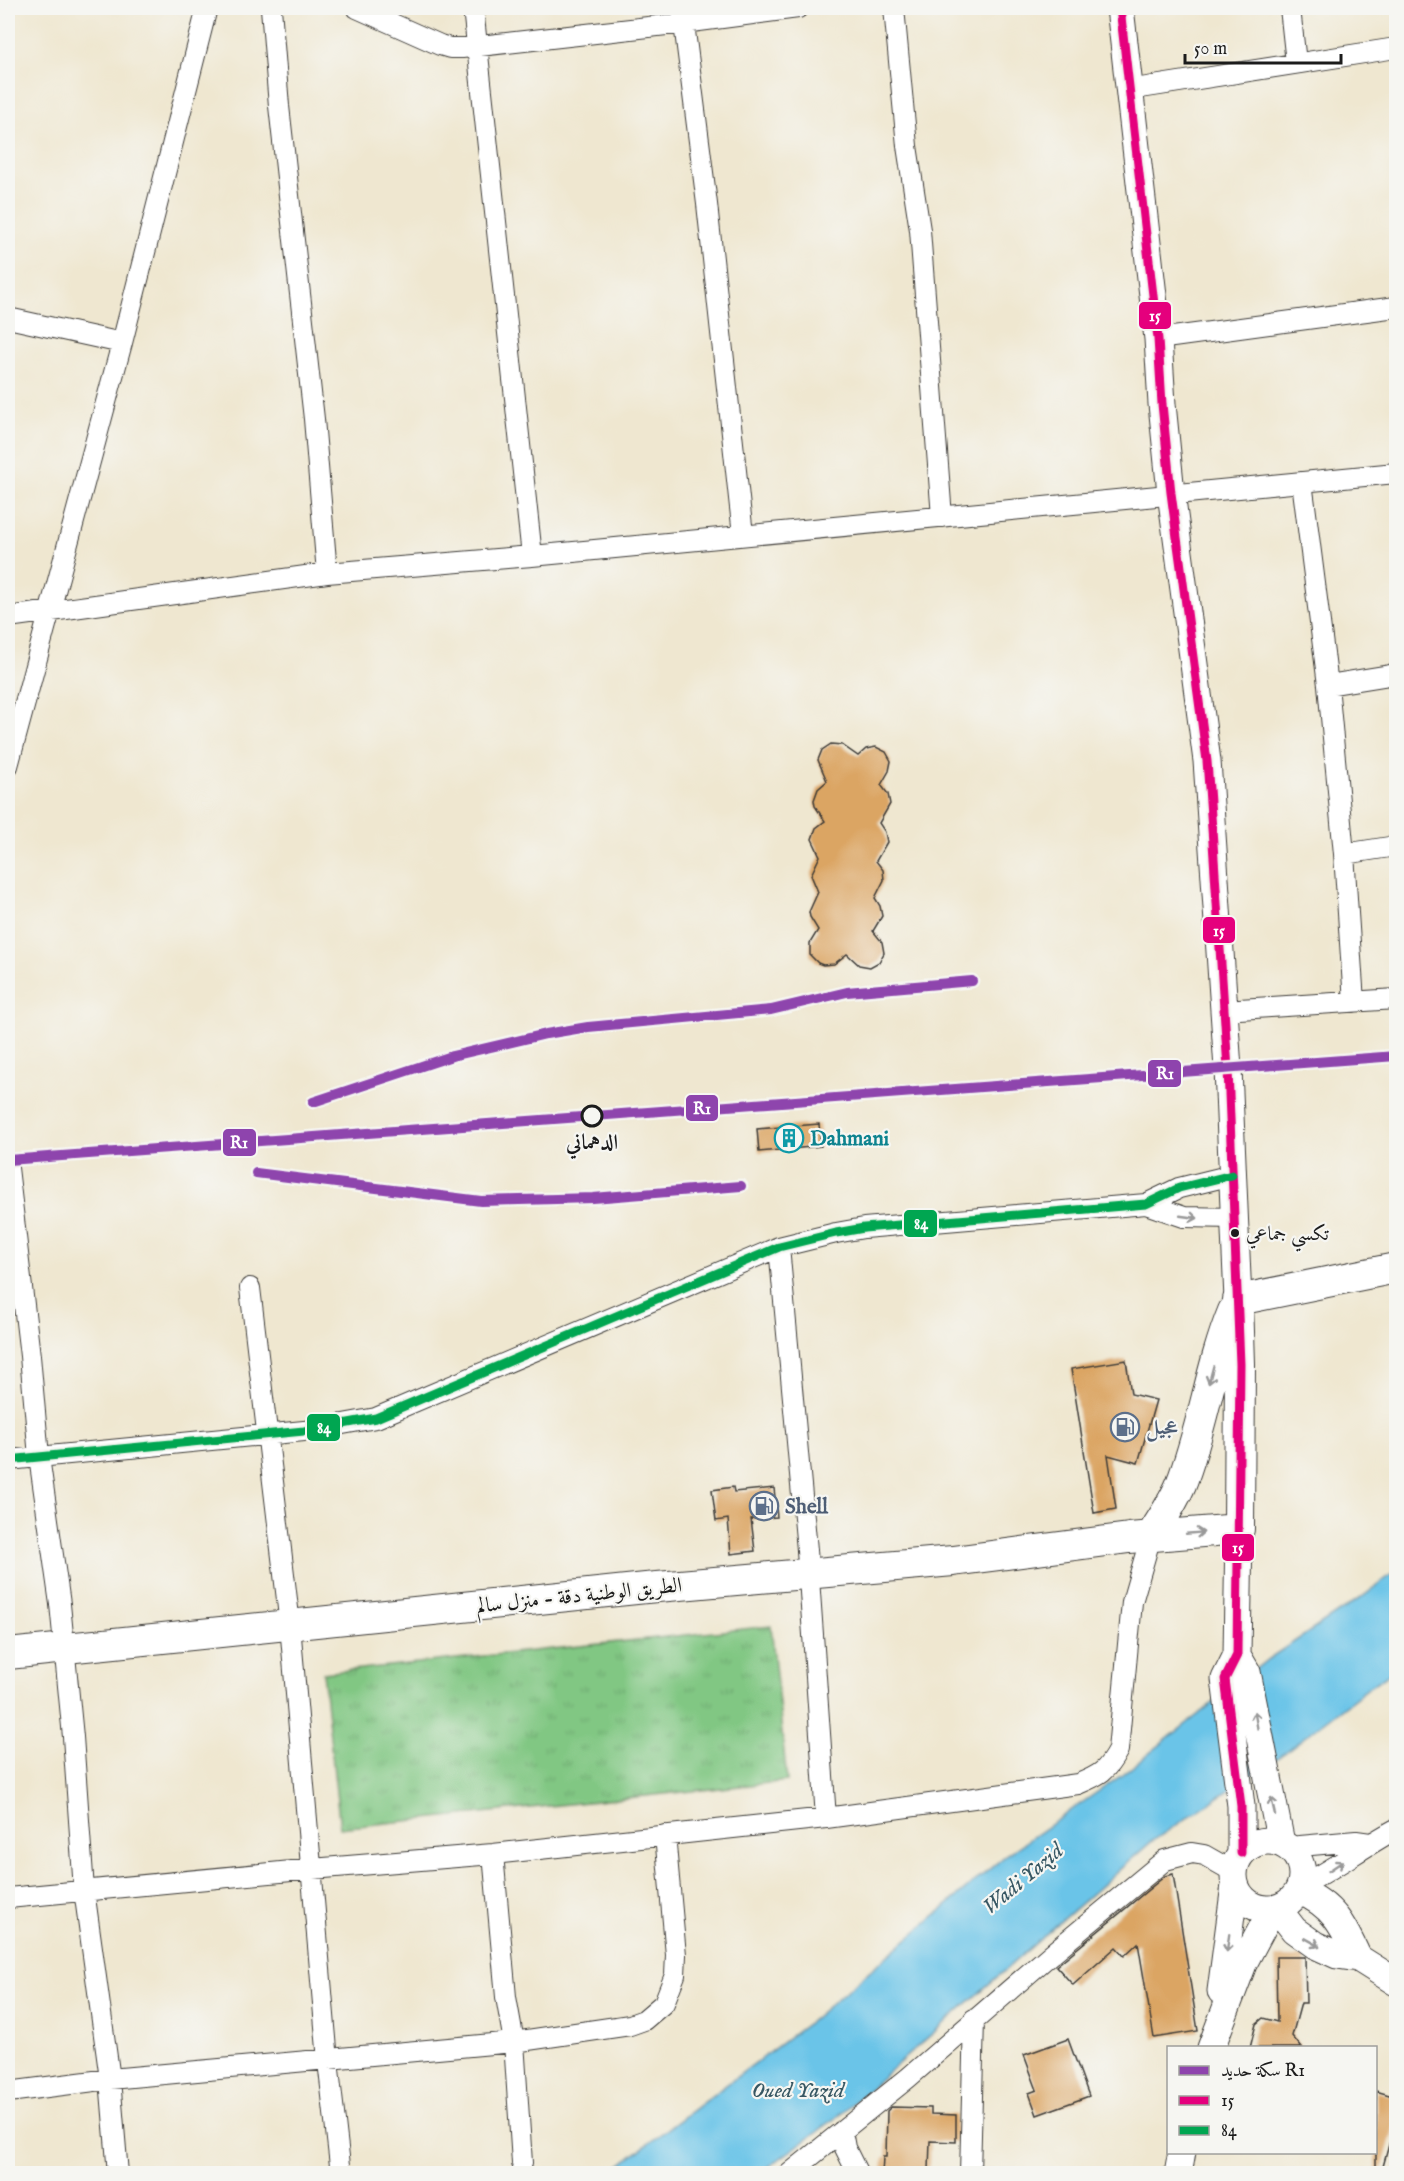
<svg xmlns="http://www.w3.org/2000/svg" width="1404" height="2181" viewBox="0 0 1404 2181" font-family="'IM FELL English',Amiri,serif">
	<defs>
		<pattern id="park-tufts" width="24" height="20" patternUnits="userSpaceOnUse" patternTransform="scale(1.5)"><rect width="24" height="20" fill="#81c783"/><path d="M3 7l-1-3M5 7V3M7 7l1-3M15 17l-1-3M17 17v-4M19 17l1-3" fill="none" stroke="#6faa71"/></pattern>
	</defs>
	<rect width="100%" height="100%" fill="#f6f6f2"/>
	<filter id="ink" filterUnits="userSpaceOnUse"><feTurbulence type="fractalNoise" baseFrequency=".0167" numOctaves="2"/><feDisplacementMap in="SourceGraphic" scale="12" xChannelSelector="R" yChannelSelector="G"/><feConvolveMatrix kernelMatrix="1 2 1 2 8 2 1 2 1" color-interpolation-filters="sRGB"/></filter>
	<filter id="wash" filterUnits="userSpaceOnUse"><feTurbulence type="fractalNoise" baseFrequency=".008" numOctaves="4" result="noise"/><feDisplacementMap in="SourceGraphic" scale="24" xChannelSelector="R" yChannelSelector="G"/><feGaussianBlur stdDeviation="1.35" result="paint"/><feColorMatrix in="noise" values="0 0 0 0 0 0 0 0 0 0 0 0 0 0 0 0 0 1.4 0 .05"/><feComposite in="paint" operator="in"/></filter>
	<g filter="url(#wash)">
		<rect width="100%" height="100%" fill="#efe7d0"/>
		<path fill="url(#park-tufts)" stroke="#4e7250" stroke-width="1.5" d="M771 1626 787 1781 340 1828 323 1673Z"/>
		<path fill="#6ac4e8" stroke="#437082" stroke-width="1.5" d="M1396 1571V1669L1376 1682 1276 1759 1151 1842 836 2118 760 2173 608 2174 807 2024 1005 1856 1122 1775 1268 1659 1365 1595Z"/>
		<g id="blocks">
			<path fill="#dba563" d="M831 744 842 745 858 756 866 749 876 747 886 752 891 761 889 771 881 785 888 794 890 804 879 823 885 832 887 842 876 861 883 870 884 880 875 898 880 906 882 916 873 931 882 942 884 953 879 962 870 967 859 965 847 954 834 964 823 965 818 963 810 955V943L818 930 810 917 809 912 818 892 811 875 820 856 812 839 816 828 825 821 815 806 814 800 818 789 827 781 818 760 822 750Z
				M819 1124 821 1146 759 1152 757 1129Z
				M1126 1360 1131 1394 1156 1400 1138 1463 1108 1455 1116 1509 1094 1513 1071 1369Z
				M733 1487 734 1492 774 1488 777 1517 751 1519 755 1551 731 1554 728 1519 716 1521 712 1490Z
				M1173 1874 1198 2031 1154 2038 1138 1943 1124 1956 1116 1947 1073 1985 1056 1966 1165 1876Z
				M1276 1957H1305L1306 2003H1301L1292 2036 1302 2048H1250L1256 2024 1263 2018 1277 2022Z
				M1068 2039 1089 2096 1037 2115 1029 2093 1037 2090 1024 2055Z
				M1376 2091 1396 2097V2119L1381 2174H1376Z
				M891 2107 931 2108V2114L956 2115V2142L930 2141 929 2170 901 2169V2174H882L883 2157H886L887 2111Z"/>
		</g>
	</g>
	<g filter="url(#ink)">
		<use href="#blocks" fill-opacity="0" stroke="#3c3a37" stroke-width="1.5"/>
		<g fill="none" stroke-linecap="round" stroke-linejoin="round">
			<g stroke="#3c3a37" stroke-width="22">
				<path id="minor" d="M271 8 279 106 314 419 327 573
					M357 8 440 45 450 48H462L684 23 798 8
					M473 8 532 556
					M682 8 707 204 743 535
					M894 8 907 146 920 230 942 517
					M1290 8 1296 63
					M1128 90 1396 48
					M8 318 122 343
					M1158 339 1396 307
					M1302 482 1328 685 1344 854 1354 1002
					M8 617 327 573 532 556 1396 473
					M1328 685 1396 674
					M8 766 122 343 207 8
					M1344 854 1396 846
					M1223 1010 1396 999
					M8 1168 30 1356 39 1457 60 1604 73 1737 84 1890 110 2079 118 2174
					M1146 1204 1184 1217 1234 1218
					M779 1247 807 1550 826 1818
					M250 1288 290 1625 328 2061 341 2174
					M8 1460 304 1431 376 1418 779 1247 836 1233 864 1228 1146 1204 1179 1188 1232 1175
					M1289 1847 1356 1841 1370 1843
					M493 1854 506 1997 514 2042 522 2163
					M1301 1886C1334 1869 1363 1847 1396 1829
					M8 1898 312 1869 493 1854 826 1818 1078 1784C1100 1775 1107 1771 1118 1750L1132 1602 1151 1536
					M8 2092 110 2079 514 2042 630 2025 644 2020 664 2003 675 1975 676 1955 665 1835
					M842 2131 845 2148 858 2174
					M789 2174 908 2078 1050 1955 1165 1860 1192 1853 1204 1855 1234 1872
					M970 2174 974 2019"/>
			</g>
			<g stroke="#3c3a37" stroke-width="29">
				<path id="secondary" d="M1120 8 1158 339 1162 404 1171 493 1207 761 1228 1069 1238 1300
					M1239 1529 1237 1655 1225 1679 1241 1806V1853
					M1237 1655 1247 1672 1281 1843
					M1234 1875a34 34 0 1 1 68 0a34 34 0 1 1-68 0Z
					M1299 1891C1333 1904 1344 1927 1358 1958
					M1277 1908 1294 1930 1315 1945 1337 1955 1358 1958 1396 1982
					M1221 1991 1235 1885
					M1211 2048 1243 1964 1266 1921 1270 1909
					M1178 2174 1182 2152"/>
			</g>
			<g stroke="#3c3a37" stroke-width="32">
				<path id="primary" d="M1238 1300 1396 1268
					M1151 1536C1162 1519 1173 1503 1181 1484 1203 1428 1210 1367 1233 1311
					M8 1654 646 1588 953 1561 1129 1538 1239 1529 1240 1364 1238 1300"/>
			</g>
			<use href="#minor" stroke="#fff" stroke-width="20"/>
			<use href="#secondary" stroke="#fff" stroke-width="27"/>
			<use href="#primary" stroke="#fff" stroke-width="30"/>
			<g stroke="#f6f6f2" stroke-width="14">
				<path id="bus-1" d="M1120 8 1158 339 1162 404 1171 493 1207 761 1213 843 1228 1069 1240 1364 1237 1655 1225 1679 1241 1806V1853"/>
			</g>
			<g stroke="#f6f6f2" stroke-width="14">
				<path id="bus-2" d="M8 1460 304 1431 376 1418 779 1247 836 1233 864 1228 1146 1204 1179 1188 1232 1175"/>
			</g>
			<use href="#bus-1" stroke="#e5007d" stroke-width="9"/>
			<use href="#bus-2" stroke="#00a651" stroke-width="9"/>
			<g stroke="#f6f6f2" stroke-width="15">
				<path id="rail-1" d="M313 1102 452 1056 546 1034 588 1027 771 1010 847 992 972 981
					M8 1160 1396 1056
					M256 1173 481 1201 593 1198 741 1186"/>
			</g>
			<use href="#rail-1" stroke="#8e44ad" stroke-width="10"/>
		</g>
		<defs><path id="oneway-shaft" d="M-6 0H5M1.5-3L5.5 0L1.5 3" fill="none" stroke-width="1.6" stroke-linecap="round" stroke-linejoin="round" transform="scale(1.5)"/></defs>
		<g stroke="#999">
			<use href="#oneway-shaft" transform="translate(1189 1217) rotate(8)"/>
			<use href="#oneway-shaft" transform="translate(1211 1375) rotate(105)"/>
			<use href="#oneway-shaft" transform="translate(1195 1533) rotate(-5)"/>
			<use href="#oneway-shaft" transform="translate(1256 1720) rotate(-100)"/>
			<use href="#oneway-shaft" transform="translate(1273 1806) rotate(-103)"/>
			<use href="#oneway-shaft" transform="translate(1336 1866) rotate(-34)"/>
			<use href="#oneway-shaft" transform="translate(1312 1942) rotate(29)"/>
			<use href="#oneway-shaft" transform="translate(1228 1943) rotate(98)"/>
		</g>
	</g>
	<defs>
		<g id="building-ring" transform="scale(1.5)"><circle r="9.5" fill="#f6f6f2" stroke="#0f9aa8" stroke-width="1.5"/><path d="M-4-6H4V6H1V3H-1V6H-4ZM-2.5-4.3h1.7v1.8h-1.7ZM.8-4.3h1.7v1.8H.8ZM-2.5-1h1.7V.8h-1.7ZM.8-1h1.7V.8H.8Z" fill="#0f9aa8"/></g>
		<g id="fuel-ring" transform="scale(1.5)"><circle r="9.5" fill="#f6f6f2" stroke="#5c6f8a" stroke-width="1.5"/><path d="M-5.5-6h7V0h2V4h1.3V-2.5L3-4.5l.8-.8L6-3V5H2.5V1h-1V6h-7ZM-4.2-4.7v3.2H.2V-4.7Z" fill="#5c6f8a"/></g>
	</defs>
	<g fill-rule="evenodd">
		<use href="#building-ring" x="789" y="1138"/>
		<use href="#fuel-ring" x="1125" y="1427"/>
		<use href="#fuel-ring" x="764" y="1506"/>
	</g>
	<circle fill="#f6f6f2" stroke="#1c1c1c" stroke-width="3" cx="592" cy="1116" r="10"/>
	<circle fill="#1c1c1c" stroke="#f6f6f2" stroke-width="2" cx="1235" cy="1233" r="5"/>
	<g text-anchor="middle" stroke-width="4.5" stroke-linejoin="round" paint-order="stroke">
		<g font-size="20" fill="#1c1c1c" stroke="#f6f6f2" text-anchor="start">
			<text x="1246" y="1240">تكسي جماعي</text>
		</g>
		<g font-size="21" font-weight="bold" fill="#0d838f" stroke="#f6f6f2" text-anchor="start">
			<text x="810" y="1145">Dahmani</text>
		</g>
		<g font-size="21" font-weight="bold" fill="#1c1c1c" stroke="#f6f6f2">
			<text x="592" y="1149">الدهماني</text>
		</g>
		<g font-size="21" font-weight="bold" fill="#4e5e75" stroke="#f6f6f2" text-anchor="start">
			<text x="1146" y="1434">عجيل</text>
			<text x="785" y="1513">Shell</text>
		</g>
		<g font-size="21" fill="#1c1c1c" stroke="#f6f6f2">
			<text transform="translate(579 1595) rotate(-6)" y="7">الطريق الوطنية دقة - منزل سالم</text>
		</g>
		<g font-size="22" font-style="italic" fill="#375763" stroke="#f6f6f2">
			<text transform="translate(1022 1878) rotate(-40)" y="8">Wadi Yazid</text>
			<text x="798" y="2097">Oued Yazid</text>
		</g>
	</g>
	<g stroke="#f6f6f2" stroke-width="2">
		<rect x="1138" y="301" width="34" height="29" rx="6" fill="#e5007d"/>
		<rect x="1202" y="916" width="34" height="28" rx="6" fill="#e5007d"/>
		<rect x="1147" y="1059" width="35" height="29" rx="6" fill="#8e44ad"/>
		<rect x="685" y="1094" width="34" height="28" rx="6" fill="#8e44ad"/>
		<rect x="222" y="1128" width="35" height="29" rx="6" fill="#8e44ad"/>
		<rect x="903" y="1209" width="35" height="29" rx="6" fill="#00a651"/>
		<rect x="306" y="1413" width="35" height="29" rx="6" fill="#00a651"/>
		<rect x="1221" y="1533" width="34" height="29" rx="6" fill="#e5007d"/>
	</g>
	<g font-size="16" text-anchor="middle" font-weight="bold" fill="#fff">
		<text x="1155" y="321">15</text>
		<text x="1219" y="936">15</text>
		<text x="1165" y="1079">R1</text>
		<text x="702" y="1114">R1</text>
		<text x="239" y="1148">R1</text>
		<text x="921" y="1229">84</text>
		<text x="324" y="1433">84</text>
		<text x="1238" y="1553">15</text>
	</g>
	<rect width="1404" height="2181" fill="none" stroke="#f6f6f2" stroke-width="30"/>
	<rect x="1167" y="2046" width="210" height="108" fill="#f6f6f2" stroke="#9f9f9c" stroke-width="1.5"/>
	<rect x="1179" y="2066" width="30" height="9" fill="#8e44ad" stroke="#9f9f9c" stroke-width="1.5"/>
	<text x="1221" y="2076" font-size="18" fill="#1c1c1c">سكة حديد R1</text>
	<rect x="1179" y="2096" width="30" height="9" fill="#e5007d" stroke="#9f9f9c" stroke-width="1.5"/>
	<text x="1221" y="2106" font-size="18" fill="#1c1c1c">15</text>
	<rect x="1179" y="2126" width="30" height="9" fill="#00a651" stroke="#9f9f9c" stroke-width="1.5"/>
	<text x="1221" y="2136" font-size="18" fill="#1c1c1c">84</text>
	<path d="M1185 54v9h156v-9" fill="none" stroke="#1c1c1c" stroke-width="3"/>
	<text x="1194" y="54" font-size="18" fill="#1c1c1c" stroke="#f6f6f2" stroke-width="4.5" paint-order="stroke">50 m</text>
</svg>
